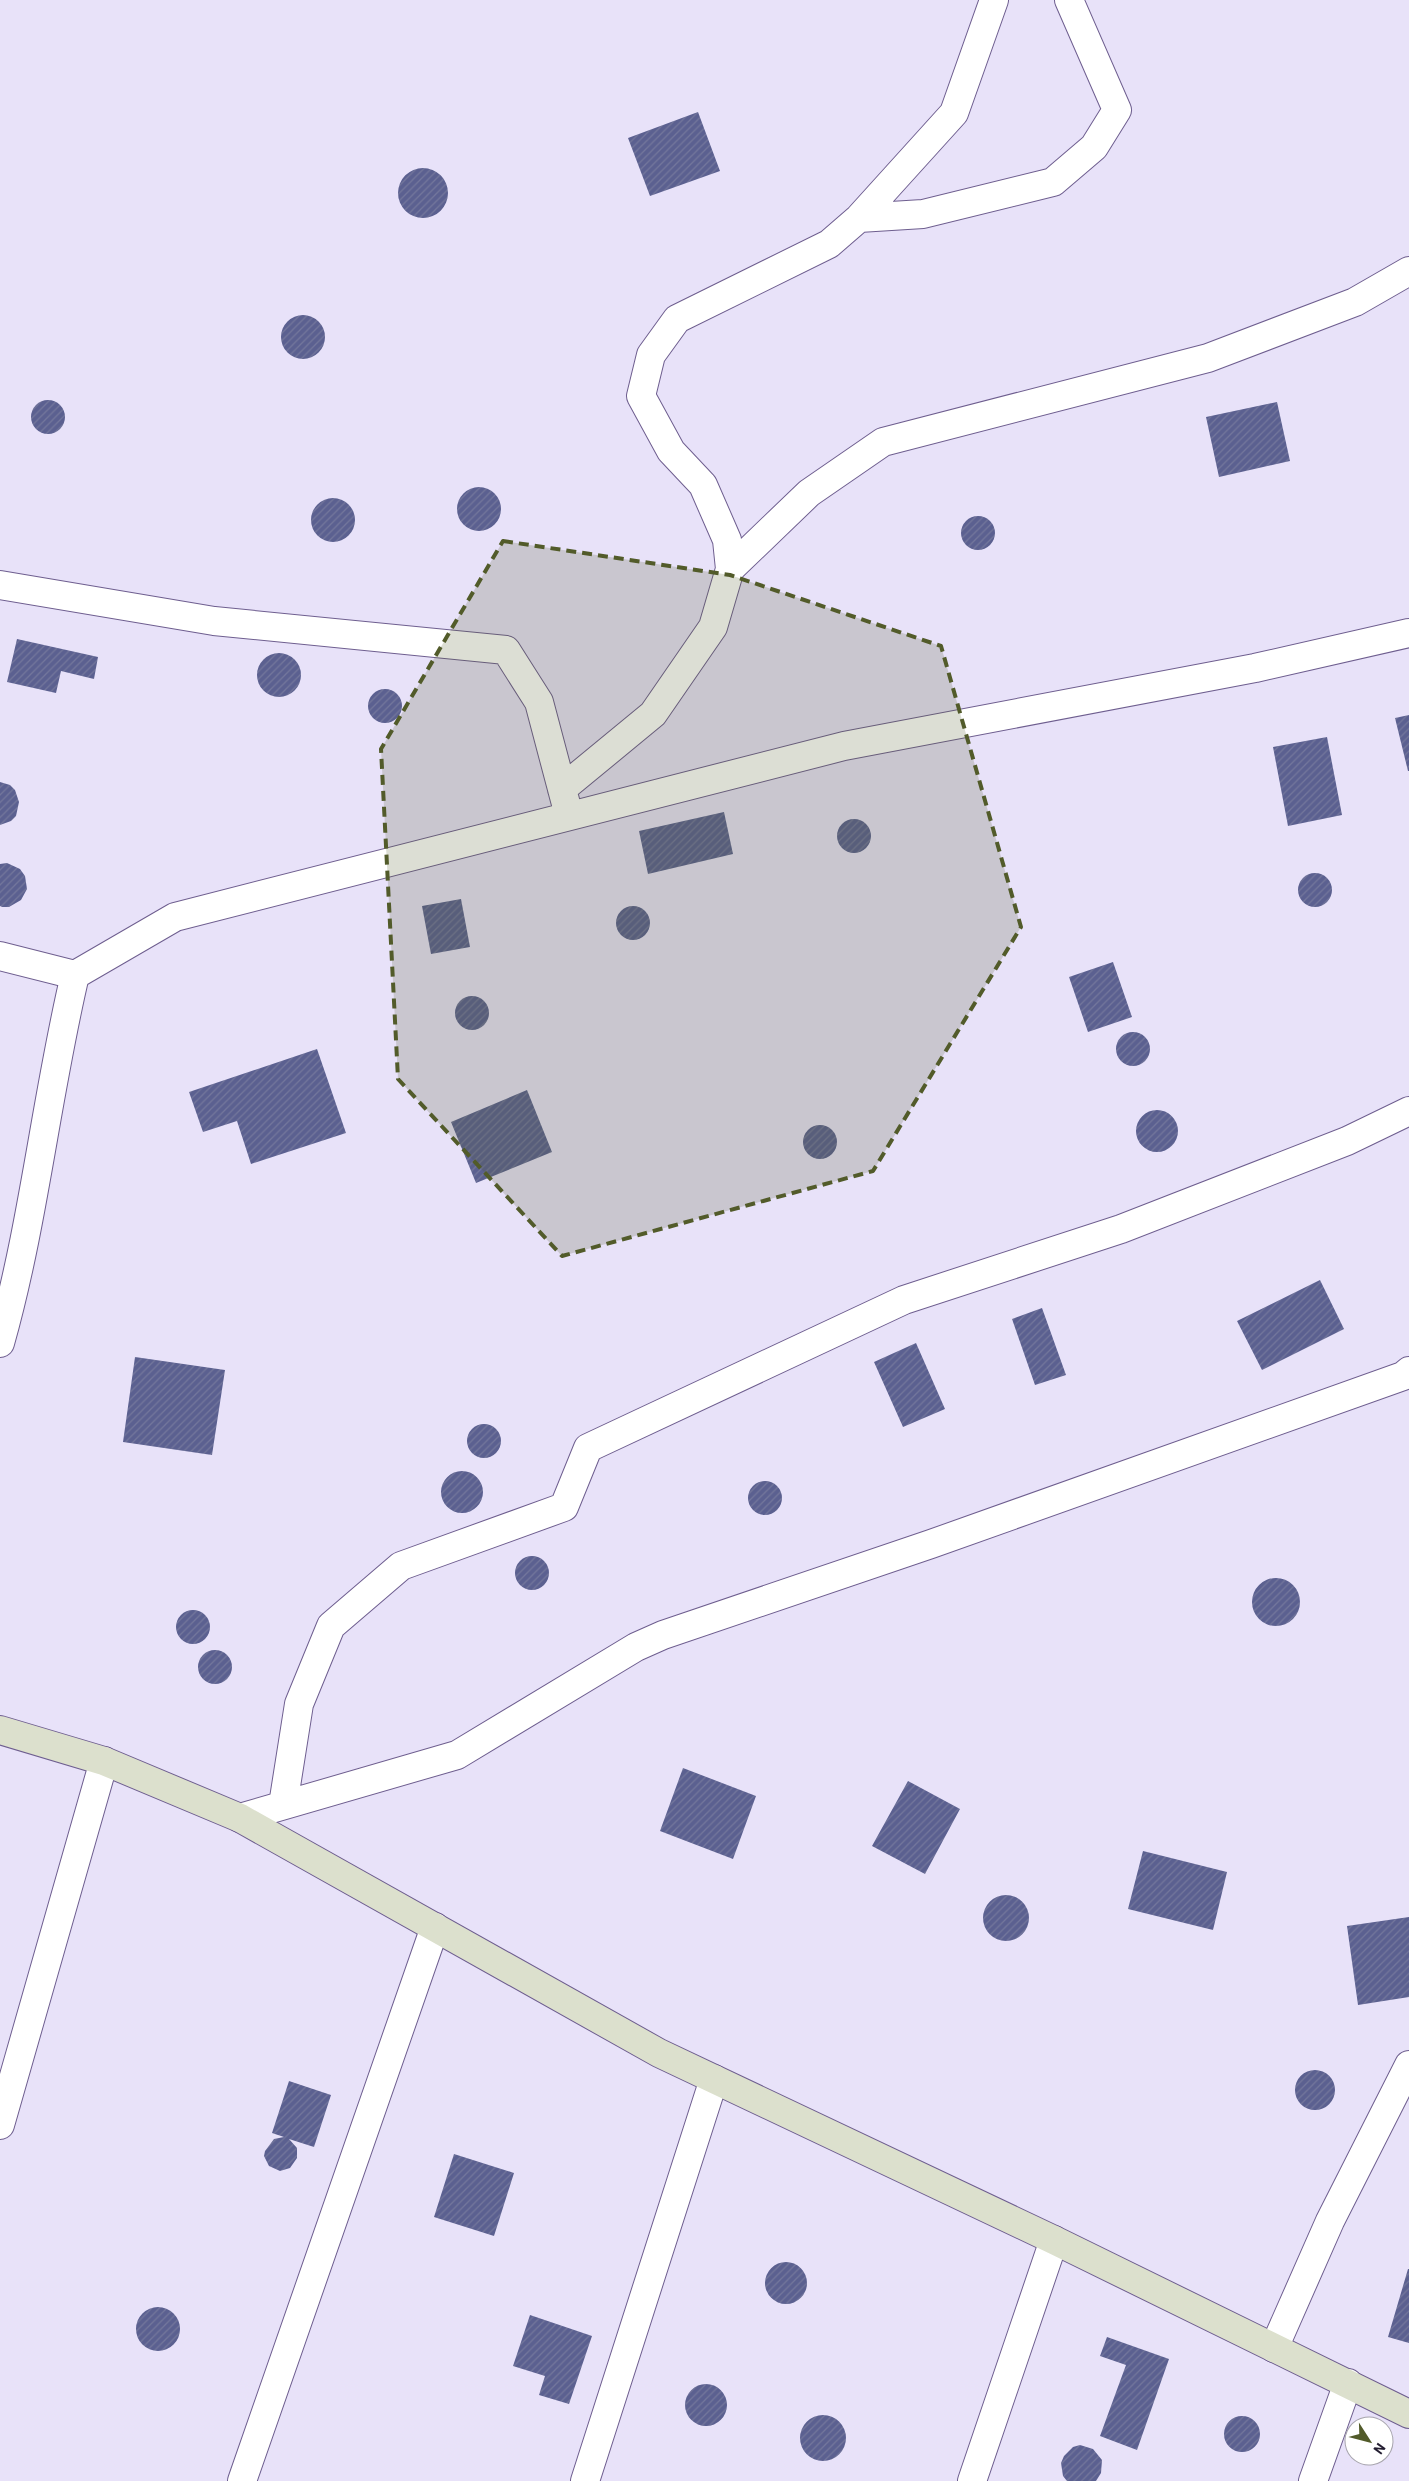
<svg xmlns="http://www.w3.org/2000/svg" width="1409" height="2481" viewBox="0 0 1409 2481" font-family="Barlow,sans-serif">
	<defs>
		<pattern id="building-hatch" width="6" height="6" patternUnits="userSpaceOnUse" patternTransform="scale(1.25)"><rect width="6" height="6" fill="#5b6090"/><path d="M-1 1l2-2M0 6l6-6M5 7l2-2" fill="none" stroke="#74779c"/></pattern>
	</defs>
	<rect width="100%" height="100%" fill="#e8e2f9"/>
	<path fill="url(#building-hatch)" d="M698 112 720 171 650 196 628 138Z
		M398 193a25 25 0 1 1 50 0a25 25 0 1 1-50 0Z
		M281 337a22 22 0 1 1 44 0a22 22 0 1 1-44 0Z
		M31 417a17 17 0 1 1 34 0a17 17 0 1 1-34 0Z
		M1277 402 1290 461 1219 477 1206 417Z
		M457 509a22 22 0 1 1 44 0a22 22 0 1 1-44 0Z
		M311 520a22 22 0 1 1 44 0a22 22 0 1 1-44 0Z
		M961 533a17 17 0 1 1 34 0a17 17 0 1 1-34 0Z
		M17 639 98 657 94 679 61 671 56 693 7 682Z
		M257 675a22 22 0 1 1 44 0a22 22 0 1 1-44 0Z
		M368 706a17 17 0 1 1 34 0a17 17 0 1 1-34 0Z
		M1409 715V771H1408L1395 718Z
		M1327 737 1342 815 1288 826 1273 747Z
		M0 782 10 785 15 790 19 802 16 816 11 821 0 825Z
		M724 812 733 854 648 874 639 831Z
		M837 836a17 17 0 1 1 34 0a17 17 0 1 1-34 0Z
		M7 863 20 869 25 876 27 889 21 900 9 907H2L0 906V864Z
		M1298 890a17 17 0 1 1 34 0a17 17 0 1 1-34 0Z
		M461 899 470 947 431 954 422 906Z
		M616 923a17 17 0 1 1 34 0a17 17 0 1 1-34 0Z
		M1113 962 1132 1017 1088 1032 1069 977Z
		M455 1013a17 17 0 1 1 34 0a17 17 0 1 1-34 0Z
		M1116 1049a17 17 0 1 1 34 0a17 17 0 1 1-34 0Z
		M317 1049 346 1133 251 1164 237 1121 203 1132 189 1092Z
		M527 1090 552 1152 476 1183 451 1122Z
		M1136 1131a21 21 0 1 1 42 0a21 21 0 1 1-42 0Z
		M803 1142a17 17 0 1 1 34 0a17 17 0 1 1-34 0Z
		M1320 1280 1344 1329 1262 1370 1237 1321Z
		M1042 1308 1066 1375 1035 1385 1012 1319Z
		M916 1343 945 1409 903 1427 874 1362Z
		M135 1357 225 1370 212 1455 123 1442Z
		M467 1441a17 17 0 1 1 34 0a17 17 0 1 1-34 0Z
		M441 1492a21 21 0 1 1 42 0a21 21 0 1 1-42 0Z
		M748 1498a17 17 0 1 1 34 0a17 17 0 1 1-34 0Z
		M515 1573a17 17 0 1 1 34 0a17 17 0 1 1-34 0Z
		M1252 1602a24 24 0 1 1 48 0a24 24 0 1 1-48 0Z
		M176 1627a17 17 0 1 1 34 0a17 17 0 1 1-34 0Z
		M198 1667a17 17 0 1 1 34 0a17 17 0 1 1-34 0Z
		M683 1768 756 1796 733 1859 660 1831Z
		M908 1781 960 1809 925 1874 872 1846Z
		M1143 1851 1227 1872 1213 1930 1128 1909Z
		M983 1918a23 23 0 1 1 46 0a23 23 0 1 1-46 0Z
		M1409 1917V1997L1358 2005 1347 1926Z
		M1295 2090a20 20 0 1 1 40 0a20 20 0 1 1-40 0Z
		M289 2081 331 2095 314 2147 289 2139 297 2148V2158L290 2168 280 2171 269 2166 264 2156 265 2151 274 2139 284 2137 272 2133Z
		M454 2154 514 2173 494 2236 434 2217Z
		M765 2283a21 21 0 1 1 42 0a21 21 0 1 1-42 0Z
		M1408 2269H1409V2343L1388 2337Z
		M136 2329a22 22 0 1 1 44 0a22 22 0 1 1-44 0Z
		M530 2315 592 2336 569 2404 539 2395 545 2376 513 2366Z
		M1107 2337 1169 2359 1137 2450 1100 2436 1126 2365 1100 2356Z
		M685 2405a21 21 0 1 1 42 0a21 21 0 1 1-42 0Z
		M800 2438a23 23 0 1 1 46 0a23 23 0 1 1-46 0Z
		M1224 2434a18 18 0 1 1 36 0a18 18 0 1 1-36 0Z
		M1080 2445 1093 2449 1102 2460 1101 2473 1096 2481H1067L1063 2476 1061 2463 1064 2456 1073 2447Z"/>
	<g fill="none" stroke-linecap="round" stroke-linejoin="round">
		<g stroke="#6e5e8f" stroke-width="30">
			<path id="minor" d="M859 218 923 214 1053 182 1094 147 1117 110 1069 0
				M730 569 809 493 883 442 1208 358 1355 302 1409 271
				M0 585 214 621 506 650 539 702 566 804
				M562 789 653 714 713 627 730 569 727 540 703 485 671 451 641 396 651 355 677 319 829 244 859 218 954 113 994 0
				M0 956 75 975 175 917 844 746 1255 668 1409 633
				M0 1343C34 1223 46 1097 75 975
				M283 1805 299 1704 331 1626 401 1566 564 1507 588 1448 904 1300 1121 1229 1347 1141 1409 1111
				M240 1818 457 1755 636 1647 663 1635 931 1544 1403 1376 1409 1371
				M0 2125 104 1761
				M1274 2348 1330 2221 1409 2065
				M242 2481 435 1927
				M585 2481 714 2079
				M972 2481 1054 2240
				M1313 2481 1348 2383"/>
		</g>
		<g stroke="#6e5e8f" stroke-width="30">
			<path id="secondary" d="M0 1730 104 1761 240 1818 659 2053 1054 2240 1409 2414"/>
		</g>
		<use href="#minor" stroke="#fff" stroke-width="28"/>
		<use href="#secondary" stroke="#dce0cd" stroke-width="28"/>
	</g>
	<path fill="#525b2a" fill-opacity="0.2" stroke="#525b2a" stroke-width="4" stroke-dasharray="10 6" stroke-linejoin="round" d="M503 541 730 575 941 646 1021 927 873 1171 562 1256 398 1079 381 749Z"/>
	<g transform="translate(1369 2441) rotate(126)"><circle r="24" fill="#ffffff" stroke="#a7a5ad"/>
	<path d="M0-4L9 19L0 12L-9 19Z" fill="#525b2a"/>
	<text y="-8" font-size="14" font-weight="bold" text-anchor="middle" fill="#231d31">N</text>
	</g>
</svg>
